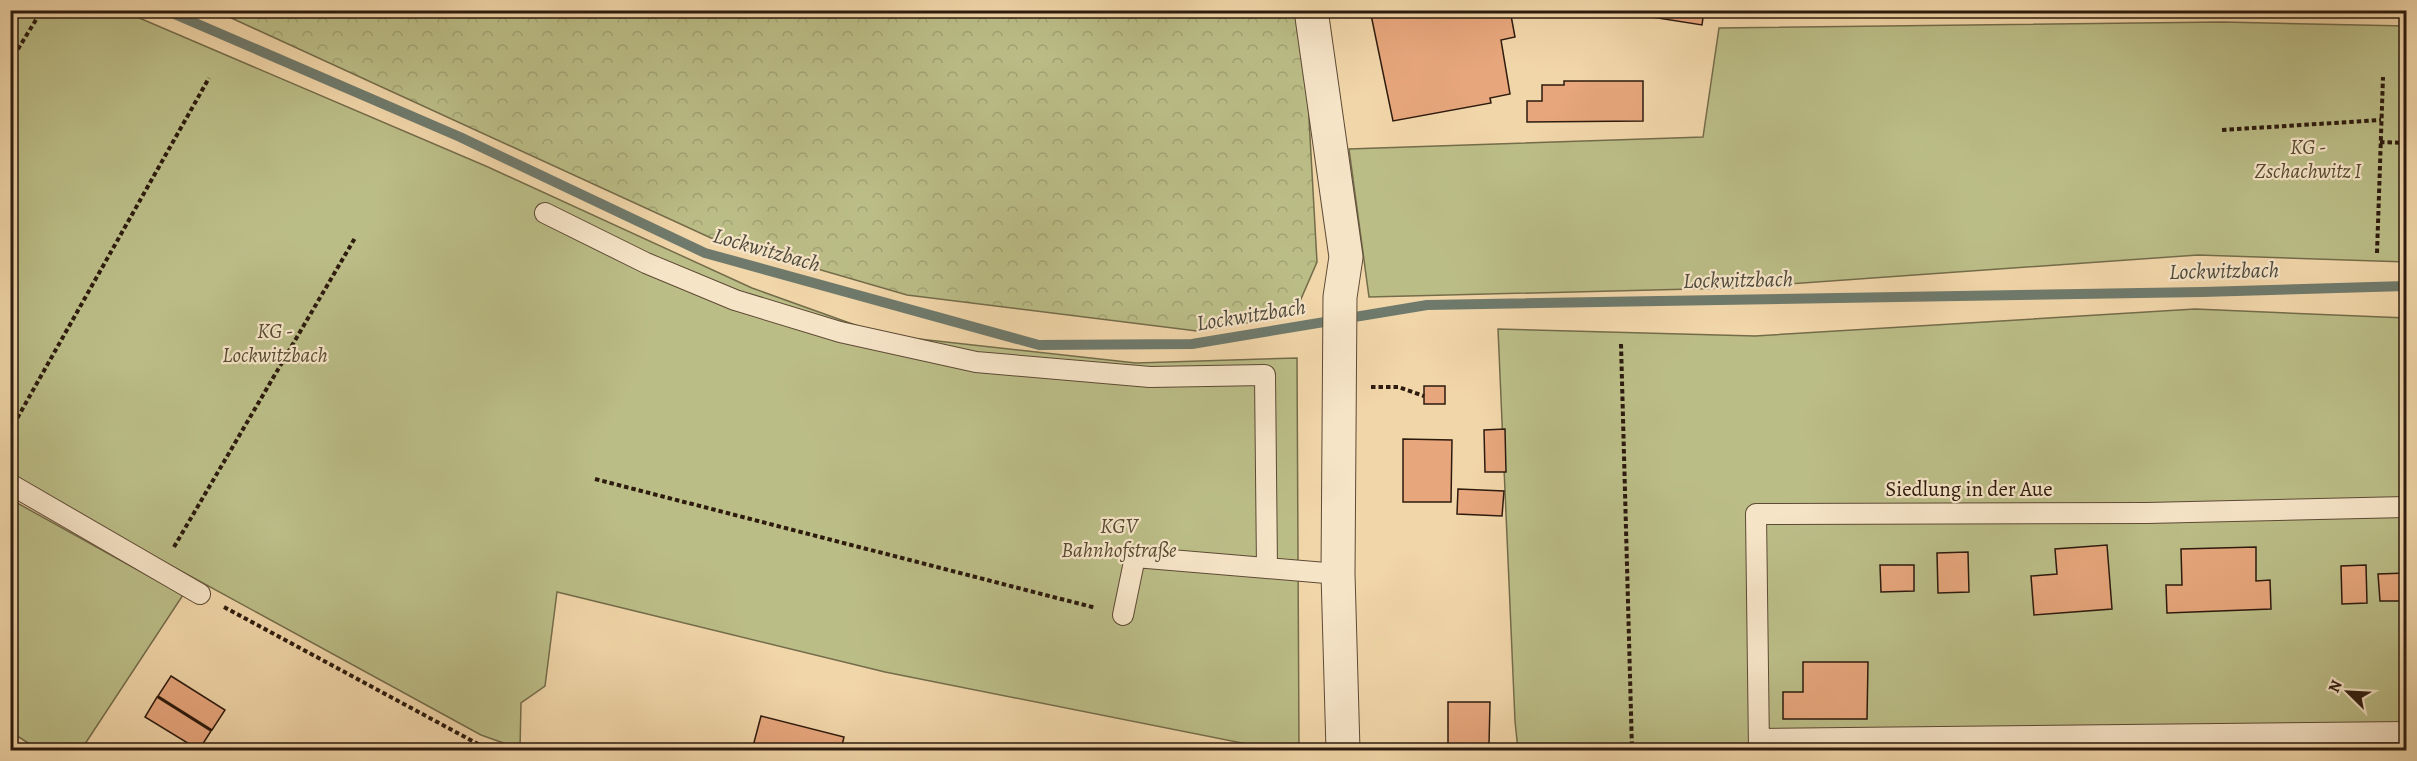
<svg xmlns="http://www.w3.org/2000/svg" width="2417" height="761" viewBox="0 0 2417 761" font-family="Alegreya,serif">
	<defs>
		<pattern id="forest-crowns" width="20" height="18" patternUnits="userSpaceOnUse" patternTransform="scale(1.5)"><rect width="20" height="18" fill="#bbbd87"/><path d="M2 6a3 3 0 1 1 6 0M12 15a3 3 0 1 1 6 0" fill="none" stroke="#a1a273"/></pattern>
	</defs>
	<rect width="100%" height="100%" fill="#f1d6a9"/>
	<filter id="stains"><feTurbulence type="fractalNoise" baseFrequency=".00333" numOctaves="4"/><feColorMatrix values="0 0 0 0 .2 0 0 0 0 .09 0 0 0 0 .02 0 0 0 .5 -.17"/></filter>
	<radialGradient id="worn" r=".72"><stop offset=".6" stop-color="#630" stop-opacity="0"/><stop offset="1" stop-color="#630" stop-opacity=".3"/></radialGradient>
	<path fill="#bbbd87" stroke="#746c4a" stroke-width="1.5" d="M11 11H123L488 167 752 288 883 335 1136 363 1297 358 1299 750H1277L885 672 557 592 545 686 521 703 520 749 481 735 159 559 11 475Z
		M2223 22 2406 26V262L2198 255 1732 288 1369 297 1349 149 1703 137 1719 28Z
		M2195 309 2406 318V750H1518L1515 721 1498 329 1755 336Z
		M10 499 183 595 81 750H39L11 732Z"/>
	<path fill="url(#forest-crowns)" stroke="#746c4a" stroke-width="1.5" d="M216 11H1303L1317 262 1294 315 1197 331 907 295 711 238Z"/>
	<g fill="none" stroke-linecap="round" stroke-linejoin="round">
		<path stroke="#6f7a6c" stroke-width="10" d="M165 10 460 137 705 253 1039 345 1192 344 1427 305 2202 292 2406 286"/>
	</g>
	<path fill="#e7a67c" stroke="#2d1b0e" stroke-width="1.5" d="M1370 10H1510L1515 37 1501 40 1510 94 1490 98 1491 103 1393 121Z
		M1607 10H1704L1702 25Z
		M1564 81H1643V121L1527 122V101H1542V85H1564Z
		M1424 386H1445V404H1424Z
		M1505 429 1506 472H1485L1484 430Z
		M1403 439 1452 440 1451 502H1403Z
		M1458 489 1504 491 1502 516 1457 514Z
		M2107 545 2112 609 2034 615 2031 576 2057 574 2055 549Z
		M2256 547V581L2270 580 2271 609 2167 613 2166 585H2182L2181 549Z
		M1968 552 1969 592 1938 593 1937 553Z
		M1880 565H1914V591L1881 592Z
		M2366 565 2367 603 2342 604 2341 566Z
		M2406 573V601H2380L2378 574Z
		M1803 662H1868L1867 719H1783V692H1803Z
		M171 676 225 710 212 730 158 696Z
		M157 697 211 731 199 750 145 717Z
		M1448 702H1490L1489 745 1448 744Z
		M761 716 844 737 841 750H752Z"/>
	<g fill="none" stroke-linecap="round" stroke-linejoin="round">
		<g stroke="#5e4a35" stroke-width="22">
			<path id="service" d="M545 213 646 263 735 300 840 332 976 362 1150 377 1265 375 1267 568
				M10 484 200 594
				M1123 615 1135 557 1338 574
				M1759 739 2406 732
				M1759 750 1756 514 2147 513 2406 507"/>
		</g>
		<g stroke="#5e4a35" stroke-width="35">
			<path id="minor" d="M1311 10 1346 257 1340 297 1338 574 1343 750"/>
		</g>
		<path stroke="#2d1b0e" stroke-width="4" stroke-dasharray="4.5 3" stroke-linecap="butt" d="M10 62 42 10
			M2222 130 2381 120
			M2380 142 2406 143
			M2377 253 2383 77
			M1621 344 1632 750
			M1371 387H1398L1424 396
			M10 431 209 78
			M595 479 1096 608
			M174 547 355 238
			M224 607 489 750"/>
		<use href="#service" stroke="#f6e4c7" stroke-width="20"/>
		<use href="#minor" stroke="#f6e4c7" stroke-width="33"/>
	</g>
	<g text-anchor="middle" stroke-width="4.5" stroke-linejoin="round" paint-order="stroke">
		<g font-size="21" font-style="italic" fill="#584c32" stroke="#f6e4c7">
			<text x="2308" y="154">KG -<tspan x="2308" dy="24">Zschachwitz I</tspan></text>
			<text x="275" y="338">KG -<tspan x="275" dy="24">Lockwitzbach</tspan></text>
			<text x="1119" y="533">KGV<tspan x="1119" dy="24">Bahnhofstraße</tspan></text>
		</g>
		<g font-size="21" fill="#2d1b0e" stroke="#f6e4c7">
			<text x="1969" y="496">Siedlung in der Aue</text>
		</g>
		<g font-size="22" font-style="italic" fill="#4e4a3d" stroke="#f6e4c7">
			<text transform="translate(767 249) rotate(16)" y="8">Lockwitzbach</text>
			<text transform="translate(2224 270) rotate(-1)" y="8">Lockwitzbach</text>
			<text transform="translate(1738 279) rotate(-1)" y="8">Lockwitzbach</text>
			<text transform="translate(1251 314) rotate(-9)" y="8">Lockwitzbach</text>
		</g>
	</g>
	<rect width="2417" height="761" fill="none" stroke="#f1d6a9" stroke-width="36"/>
	<rect x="12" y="12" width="2393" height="737" fill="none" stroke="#2d1b0e" stroke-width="3"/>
	<rect x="18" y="18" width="2381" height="725" fill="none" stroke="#2d1b0e" stroke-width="1.5"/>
	<g transform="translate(2348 692) rotate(294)" stroke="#f6e4c7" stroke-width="4.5" paint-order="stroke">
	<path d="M0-4.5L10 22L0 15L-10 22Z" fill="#2d1b0e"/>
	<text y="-9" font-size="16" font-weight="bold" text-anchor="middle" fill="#2d1b0e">N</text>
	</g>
	<rect width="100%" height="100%" filter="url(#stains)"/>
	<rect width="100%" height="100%" fill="url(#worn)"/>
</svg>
